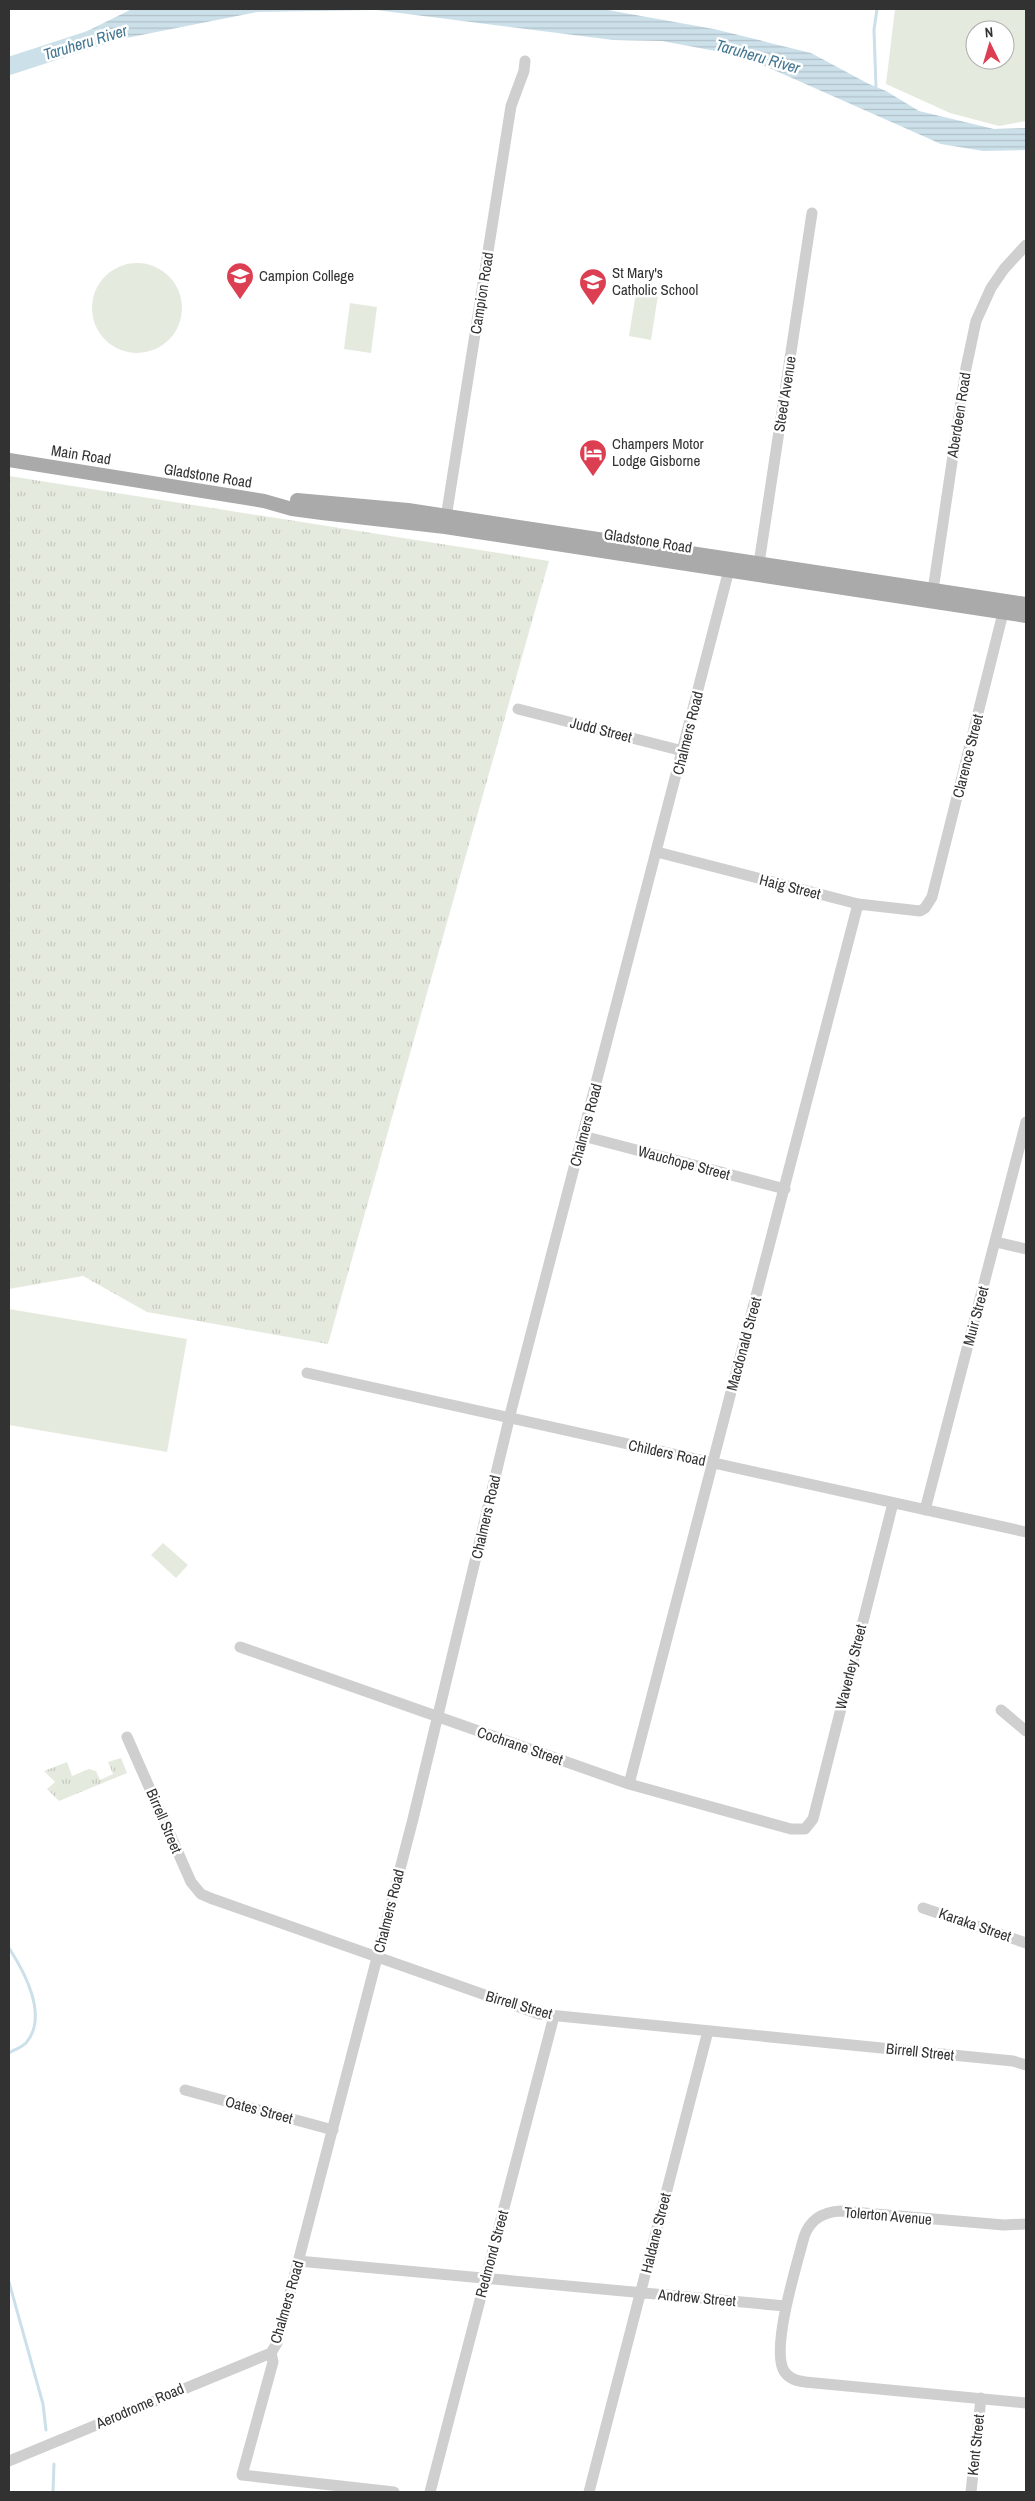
<svg xmlns="http://www.w3.org/2000/svg" width="1035" height="2501" viewBox="0 0 1035 2501" font-family="'Archivo Narrow',sans-serif">
	<defs>
		<pattern id="grass-tufts" width="24" height="20" patternUnits="userSpaceOnUse" patternTransform="scale(1.25)"><rect width="24" height="20" fill="#e5eade"/><path d="M3 7l-1-3M5 7V3M7 7l1-3M15 17l-1-3M17 17v-4M19 17l1-3" fill="none" stroke="#c5c9bf"/></pattern>
		<pattern id="water-rules" width="6" height="5" patternUnits="userSpaceOnUse" patternTransform="scale(1.25)"><rect width="6" height="5" fill="#cce0ea"/><path d="M0 2.5h6" fill="none" stroke="#b0c1c9"/></pattern>
	</defs>
	<rect width="100%" height="100%" fill="#fff"/>
	<path fill="url(#grass-tufts)" d="M9 476 549 561 328 1344 147 1312 83 1276 9 1289Z
		M121 1758 127 1773 59 1801 47 1789 55 1782 44 1771 67 1762 72 1776 89 1769 96 1771 100 1780 113 1774 108 1762Z"/>
	<path fill="#e5eade" fill-rule="evenodd" d="M895 9H1026V121L999 126 950 113 886 84ZM975 30H1005V60H975Z
		M92 308a45 45 0 1 1 90 0a45 45 0 1 1-90 0Z
		M636 292 658 295 651 340 629 336Z
		M350 303 377 307 371 353 344 349Z
		M9 1309 187 1339 167 1452 9 1425Z
		M163 1543 188 1565 176 1578 151 1555Z"/>
	<path fill="url(#water-rules)" d="M132 9H602L714 29 811 53 869 84 886 91 919 111 994 129 1026 128V150L983 151 941 144 742 56 662 41 613 40 376 10 257 12 91 45 67 41Z"/>
	<g fill="none" stroke-linecap="round" stroke-linejoin="round">
		<path stroke="#cce0ea" stroke-width="3" d="M876 87 874 30 877 9
			M9 1948C24 1971 49 2016 26 2043 22 2047 14 2050 9 2053
			M9 2282 43 2404 46 2430
			M53 2492 54 2464"/>
		<path stroke="#cce0ea" stroke-width="18" d="M9 66 101 36"/>
		<path stroke="#cfcfcf" stroke-width="11" d="M445 524 511 106 524 71 525 61
			M758 570 812 213
			M932 597 966 368 976 321 991 288 1004 269 1026 245
			M518 709 683 751
			M657 852 858 904 920 911 925 908 932 897 1005 605
			M583 1136 785 1189
			M996 1242 1026 1249
			M307 1373 1026 1532
			M925 1510 1026 1122
			M240 1647 629 1784 791 1829H805L813 1819 893 1503
			M1001 1710 1026 1731
			M127 1737 191 1882 201 1894 210 1898 539 2014 1013 2061 1026 2065
			M629 1784 858 904
			M923 1908 1026 1943
			M185 2090 333 2130
			M1026 2224 1004 2225 841 2211C823 2212 810 2219 804 2237 797 2264 772 2344 783 2369 787 2378 796 2381 805 2382L1026 2403
			M298 2261 785 2306
			M9 2461 271 2353
			M394 2492 242 2475 273 2362 271 2353 277 2343 413 1819 512 1407 731 562
			M430 2492 554 2016
			M589 2492 708 2031
			M971 2492 981 2398"/>
		<path stroke="#aaa" stroke-width="14" d="M9 460 264 501 292 509 322 513 445 527 1026 616
			M297 500 408 510 1026 604"/>
	</g>
	<defs>
		<g id="school-pin" transform="scale(1.4375)"><path d="M0 17L-7.5 6A9.5 9.5 0 1 1 7.5 6Z" fill="#dd3f52" stroke="#fff"/><path d="M0-5L7-2L0 1L-7-2ZM-4 1L0 2.5L4 1V4Q0 6-4 4Z" fill="#fff"/></g>
		<g id="hotel-pin" transform="scale(1.4375)"><path d="M0 17L-7.5 6A9.5 9.5 0 1 1 7.5 6Z" fill="#dd3f52" stroke="#fff"/><path d="M-6-4.5h1.5V1H6V5H4.5V3h-9V5H-6ZM-4 0a1.8 1.8 0 1 1 3.6 0ZM.5 0V-2.5h3Q6-2.5 6 0Z" fill="#fff"/></g>
	</defs>
	<g fill-rule="evenodd">
		<use href="#school-pin" x="240" y="276"/>
		<use href="#school-pin" x="593" y="282"/>
		<use href="#hotel-pin" x="593" y="453"/>
	</g>
	<g text-anchor="middle" stroke-width="5" stroke-linejoin="round" paint-order="stroke">
		<g font-size="15" fill="#323232" stroke="#fff" text-anchor="start">
			<text x="612" y="278">St Mary's<tspan x="612" dy="17">Catholic School</tspan></text>
			<text x="259" y="281">Campion College</text>
			<text x="612" y="449">Champers Motor<tspan x="612" dy="17">Lodge Gisborne</tspan></text>
		</g>
		<g font-size="15" fill="#323232" stroke="#fff">
			<text transform="translate(482 293) rotate(-81)" y="5">Campion Road</text>
			<text transform="translate(785 394) rotate(-81)" y="5">Steed Avenue</text>
			<text transform="translate(959 415) rotate(-81)" y="5">Aberdeen Road</text>
			<text transform="translate(81 455) rotate(9)" y="5">Main Road</text>
			<text transform="translate(208 476) rotate(9)" y="5">Gladstone Road</text>
			<text transform="translate(648 541) rotate(9)" y="5">Gladstone Road</text>
			<text transform="translate(601 730) rotate(14)" y="5">Judd Street</text>
			<text transform="translate(688 733) rotate(-76)" y="5">Chalmers Road</text>
			<text transform="translate(968 756) rotate(-76)" y="5">Clarence Street</text>
			<text transform="translate(790 887) rotate(14)" y="5">Haig Street</text>
			<text transform="translate(586 1125) rotate(-75)" y="5">Chalmers Road</text>
			<text transform="translate(684 1163) rotate(15)" y="5">Wauchope Street</text>
			<text transform="translate(976 1316) rotate(-75)" y="5">Muir Street</text>
			<text transform="translate(744 1344) rotate(-75)" y="5">Macdonald Street</text>
			<text transform="translate(667 1453) rotate(12)" y="5">Childers Road</text>
			<text transform="translate(486 1517) rotate(-77)" y="5">Chalmers Road</text>
			<text transform="translate(851 1667) rotate(-76)" y="5">Waverley Street</text>
			<text transform="translate(520 1746) rotate(19)" y="5">Cochrane Street</text>
			<text transform="translate(164 1821) rotate(67)" y="5">Birrell Street</text>
			<text transform="translate(389 1911) rotate(-76)" y="5">Chalmers Road</text>
			<text transform="translate(975 1925) rotate(19)" y="5">Karaka Street</text>
			<text transform="translate(519 2005) rotate(16)" y="5">Birrell Street</text>
			<text transform="translate(920 2052) rotate(6)" y="5">Birrell Street</text>
			<text transform="translate(259 2110) rotate(15)" y="5">Oates Street</text>
			<text transform="translate(888 2216) rotate(5)" y="5">Tolerton Avenue</text>
			<text transform="translate(656 2233) rotate(-76)" y="5">Haldane Street</text>
			<text transform="translate(492 2254) rotate(-75)" y="5">Redmond Street</text>
			<text transform="translate(697 2298) rotate(5)" y="5">Andrew Street</text>
			<text transform="translate(287 2302) rotate(-74)" y="5">Chalmers Road</text>
			<text transform="translate(140 2406) rotate(-23)" y="5">Aerodrome Road</text>
			<text transform="translate(976 2445) rotate(-84)" y="5">Kent Street</text>
		</g>
		<g font-size="16" font-style="italic" fill="#437691" stroke="#fff">
			<text transform="translate(85 42) rotate(-17)" y="6">Taruheru River</text>
			<text transform="translate(758 56) rotate(16)" y="6">Taruheru River</text>
		</g>
	</g>
	<rect width="1035" height="2501" fill="none" stroke="#323232" stroke-width="20"/>
	<g transform="translate(990 45) rotate(355)"><circle r="24" fill="#ffffff" stroke="#adadad"/>
	<path d="M0-4L9 19L0 12L-9 19Z" fill="#dd3f52"/>
	<text y="-8" font-size="14" font-weight="bold" text-anchor="middle" fill="#323232">N</text>
	</g>
</svg>
